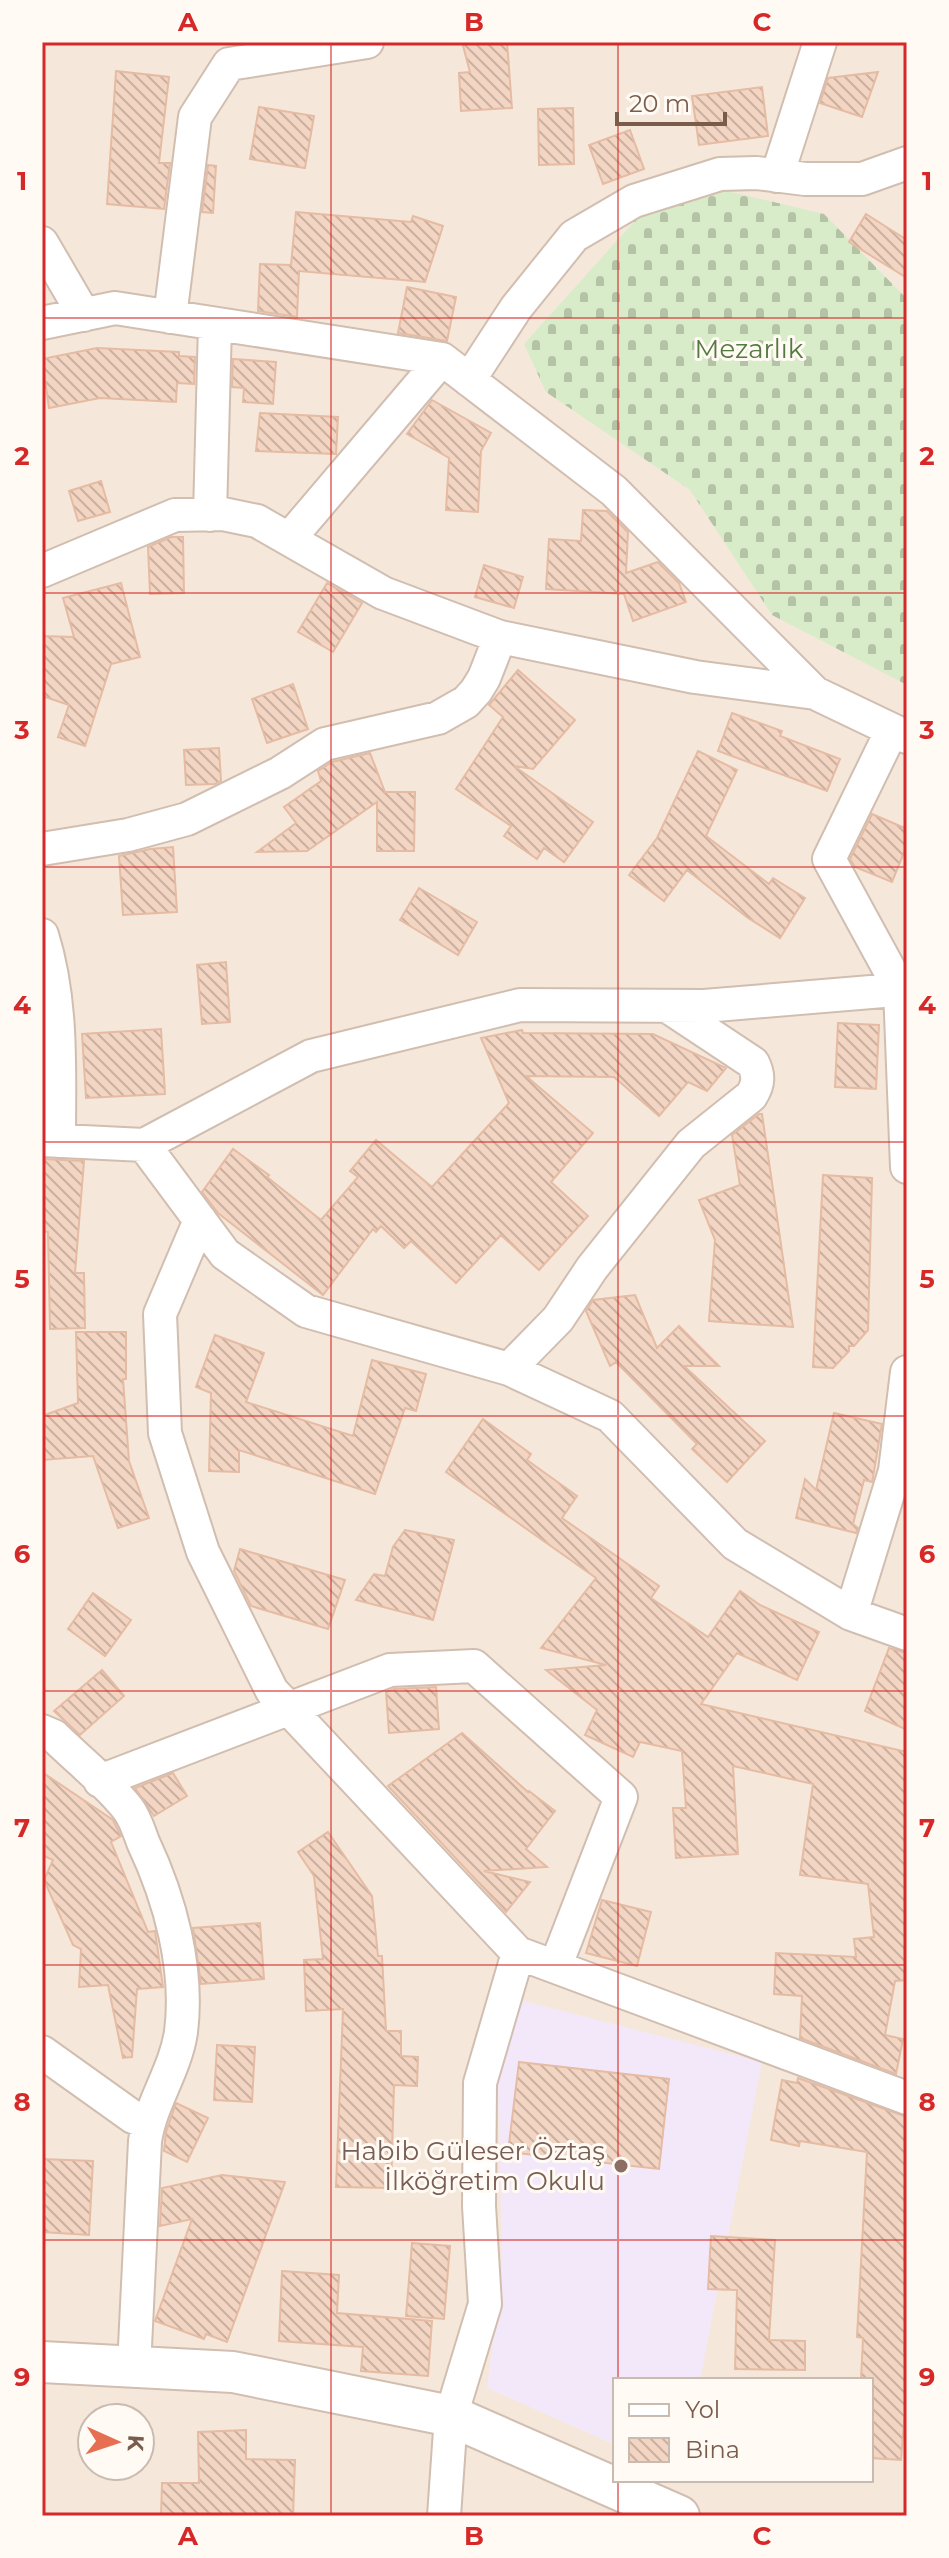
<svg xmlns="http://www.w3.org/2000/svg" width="949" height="2558" viewBox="0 0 949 2558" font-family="Montserrat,sans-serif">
	<defs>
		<pattern id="cemetery-stones" width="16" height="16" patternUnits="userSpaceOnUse" patternTransform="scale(2)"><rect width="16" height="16" fill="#d8ecc9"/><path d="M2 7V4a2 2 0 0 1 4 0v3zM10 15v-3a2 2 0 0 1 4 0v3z" fill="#b4c2a5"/></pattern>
		<pattern id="building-back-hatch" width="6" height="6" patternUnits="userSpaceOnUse" patternTransform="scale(2)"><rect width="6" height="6" fill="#f3d5c3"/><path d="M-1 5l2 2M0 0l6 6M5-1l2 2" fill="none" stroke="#cab0a1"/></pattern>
	</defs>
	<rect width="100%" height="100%" fill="#fdf6ec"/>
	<path fill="#f5e8da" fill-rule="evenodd" d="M42 42H907V2516H42ZM615 2380H871V2480H615ZM92 2418H140V2466H92Z"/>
	<path fill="#f3e8fa" d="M496 1994 762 2062 700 2380H615V2445L487 2388 502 2270Z"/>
	<path fill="url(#cemetery-stones)" d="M714 188 824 214 907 299V685L772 615 690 490 546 392 524 344 640 215Z"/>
	<path fill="url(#building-back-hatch)" stroke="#e6bba3" stroke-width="2" d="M462 42H507L512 108 461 111 459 73 470 72Z
		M116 71 169 77 159 163H170L164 209 107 204Z
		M878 72 862 117 820 103 828 78Z
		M762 87 768 136 699 145 692 96Z
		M259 107 314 116 305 168 250 159Z
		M573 108 574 164 539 165 538 109Z
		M630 130 644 169 603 184 589 145Z
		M208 165 216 166 213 213 202 212Z
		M296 212 411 222 413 216 443 226 425 282 299 271 297 317 258 311 260 264 291 265Z
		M866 214 907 240V278L849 242Z
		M407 287 456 297 447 341 398 333Z
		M97 348 179 352V356L195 357 194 384 177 383 176 402 100 398 49 408 42 359Z
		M233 359 276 362 273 404 243 402 244 388 232 387Z
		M432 400 491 433 481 451 478 512 446 510 449 458 407 434Z
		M260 413 338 417 336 454 256 451Z
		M101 481 110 512 78 521 69 491Z
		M583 510 607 511 628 532 626 573 658 562 679 583 686 602 633 621 624 594 546 589 549 539 581 541Z
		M171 537H183L184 593 150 594 148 547Z
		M484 565 523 577 514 608 475 597Z
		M121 583 140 657 111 664 85 746 58 737 69 705 42 696V636L74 637 63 598Z
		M327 583 362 603 333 652 298 632Z
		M518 670 575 720 533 769 514 766 593 822 564 862 544 848 537 859 504 836 511 826 456 789 503 717 489 705Z
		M293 684 308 729 267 743 252 699Z
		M732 713 782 731 780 736 840 759 827 791 718 751Z
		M219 748 221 781 215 784 186 785 184 750Z
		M698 751 737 770 706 836 769 884 773 878 805 898 780 938 748 918 687 870 664 901 629 875 657 838Z
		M370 753 385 792H415L414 851H377V802L307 851 257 852 296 823 284 807 321 781 318 771 332 762Z
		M872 814 907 829V845L892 882 855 867 850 859Z
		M173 847 177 912 123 915 119 856 150 849Z
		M419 888 477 922 458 955 400 920Z
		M226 962 230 1022 202 1024 197 965Z
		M838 1023 879 1025 876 1089 835 1087Z
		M161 1029 165 1094 86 1098 82 1034Z
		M522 1030 523 1033 653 1034 726 1068 707 1091 688 1082 659 1116 614 1077 526 1076 593 1133 551 1182 588 1216 539 1270 501 1235 456 1283 411 1241 404 1248 381 1226 376 1232 373 1229 323 1295 218 1213 202 1192 233 1149 269 1175 267 1177 321 1220 358 1177 350 1171 376 1140 432 1187 509 1103 481 1038Z
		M759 1114H762L793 1327 709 1321 715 1240 699 1200 740 1185 732 1135Z
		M42 1159 84 1161 75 1273H84L85 1328 50 1329 48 1232 42 1231Z
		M823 1175 872 1178 868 1330 854 1346H849V1351L833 1368 813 1367Z
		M635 1295 657 1348 679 1326 719 1366H684L765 1441 727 1482 692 1449 697 1444 616 1362 610 1366 586 1311 593 1300Z
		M76 1332H126V1379H123L129 1461 149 1518 118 1528 93 1456 42 1460V1416L78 1403Z
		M215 1335 264 1353 246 1402 353 1436 372 1360 426 1374 416 1411 405 1408 375 1494 239 1450V1472L209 1471 211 1393 196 1387Z
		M834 1413 882 1424 873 1477 872 1482 864 1480 853 1524 858 1528 856 1533 796 1518 805 1479 816 1490Z
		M483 1419 531 1454 527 1460 577 1496 562 1518 659 1586 651 1598 708 1637 740 1591 760 1605 819 1632 797 1680 737 1653 701 1704 907 1752V1980L895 1981 885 2035 903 2039 896 2074 800 2038 802 1996 774 1994 776 1953 856 1957 854 1939 874 1937 868 1884 800 1875 813 1784 733 1766 738 1854 676 1858 673 1808H686L682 1751 640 1742 633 1757 585 1735 597 1710 546 1670 606 1665 541 1648 596 1578 446 1472Z
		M405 1530 454 1540 433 1620 356 1600 374 1574 385 1576 393 1547Z
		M240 1549 345 1580 328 1629 251 1606 234 1571Z
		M93 1593 131 1620 105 1656 68 1629Z
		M889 1648 907 1653V1730L865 1711Z
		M102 1670 124 1696 80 1735 54 1711Z
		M436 1687 439 1729 389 1733 386 1692 394 1689Z
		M462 1733 528 1792 529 1791 555 1811 526 1849 547 1867 484 1871 530 1882 506 1912 388 1786Z
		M42 1772 113 1820 121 1836 111 1842 148 1932 155 1931 163 1987 137 1989 132 2057 123 2058 108 1985 79 1987 81 1949 73 1945 44 1880 53 1860 42 1855Z
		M173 1773 187 1796 154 1816 135 1788Z
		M328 1832 372 1896 378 1956H382L386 2031H401V2056L418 2057 417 2086 394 2085 391 2188 336 2187 343 2009 306 2011 304 1960 323 1959 314 1876 298 1852Z
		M602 1900 651 1912 637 1966 586 1953Z
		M260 1923 264 1979 201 1984 193 1928Z
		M217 2045 255 2047 252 2102 214 2100Z
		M519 2062 669 2079 659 2169 508 2152Z
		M798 2078 907 2117V2285L904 2351H907V2386L901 2460 871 2458V2380H861L863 2338 857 2337 867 2152 800 2141 799 2146 771 2140 782 2080 797 2083Z
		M176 2103 208 2118 187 2162 164 2151 166 2132Z
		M42 2159 93 2161 89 2235 42 2232Z
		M222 2175 285 2182 227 2342 206 2334 204 2339 155 2321 192 2219 160 2226 162 2188Z
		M711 2236 775 2240 769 2340 805 2341V2370L735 2369 737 2290 708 2289Z
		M412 2243 450 2246 444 2319 406 2316Z
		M282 2271 339 2275 337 2313 432 2321 428 2376 361 2371 363 2347 279 2341Z
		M246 2430V2459L295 2460 293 2516H161L162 2483H199L198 2432Z"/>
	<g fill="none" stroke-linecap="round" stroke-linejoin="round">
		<g stroke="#d1beb0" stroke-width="36">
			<path id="minor" d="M777 176 820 42
				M42 243 84 315
				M170 317 195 117 229 64 367 42
				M42 323 115 308 442 359 614 491 815 693 907 737
				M469 380 516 308 574 236 634 201 720 174 756 173 805 179H862L907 163
				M210 515 215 324
				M289 539 442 359
				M42 571 175 515 223 514 257 521 383 593 500 637 695 677 815 693
				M892 730 829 859 900 989 907 1167
				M42 849 128 835 187 819 280 773 325 744 438 718 466 702 476 691 484 678 500 637
				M42 935C63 1002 59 1072 59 1141
				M42 1140 144 1145 311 1056 520 1005 704 1006 907 989
				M144 1145 225 1254 306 1311 509 1369 610 1416 735 1544 851 1614 907 1634
				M200 1220 160 1314 165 1433 203 1552 272 1691 518 1953 907 2098
				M509 1369 558 1319 592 1268 691 1144 751 1096C759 1084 759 1075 753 1063L667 1006
				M851 1614 895 1471 907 1372
				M42 1731 54 1736C76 1758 109 1784 128 1809 135 1818 139 1831 143 1842 170 1899 189 1968 181 2032 175 2071 151 2102 145 2141L134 2367
				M100 1781 390 1670 474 1666 621 1797 556 1965
				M42 2052 133 2117 148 2123
				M444 2516 451 2416 485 2304 479 2206 480 2083 518 1953"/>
		</g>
		<g stroke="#d1beb0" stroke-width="44">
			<path id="tertiary" d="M42 2362 233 2372 451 2416 679 2516"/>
		</g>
		<use href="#minor" stroke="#fff" stroke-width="32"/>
		<use href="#tertiary" stroke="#fff" stroke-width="40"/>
	</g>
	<path fill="none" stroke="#d62828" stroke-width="2" stroke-opacity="0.55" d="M331 42V2516M618 42V2380M42 318H907M42 593H907M42 867H907M42 1142H907M42 1416H907M42 1691H907M42 1965H907M42 2240H907M618 2480V2516"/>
	<circle fill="#8d6e63" stroke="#fffaf3" stroke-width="3" cx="621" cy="2166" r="8"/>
	<g text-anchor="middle" stroke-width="6" stroke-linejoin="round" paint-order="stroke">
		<g font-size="26" fill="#537a41" stroke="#fffaf3">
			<text x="749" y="358">Mezarlık</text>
		</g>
		<g font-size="26" fill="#785e54" stroke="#fffaf3" text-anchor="end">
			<text x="605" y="2160">Habib Güleser Öztaş<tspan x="605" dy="30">İlköğretim Okulu</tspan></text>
		</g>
	</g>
	<rect width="949" height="2558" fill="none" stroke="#fffaf3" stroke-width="88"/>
	<rect x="613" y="2378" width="260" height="104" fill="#fffaf3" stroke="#cabbb1" stroke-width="2"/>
	<rect x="629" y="2404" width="40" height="12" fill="#ffffff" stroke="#cabbb1" stroke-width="2"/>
	<text x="685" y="2418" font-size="24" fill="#7a5c4d">Yol</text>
	<rect x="629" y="2438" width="40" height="24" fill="url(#building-back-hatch)" stroke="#cabbb1" stroke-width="2"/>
	<text x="685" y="2458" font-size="24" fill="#7a5c4d">Bina</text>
	<g transform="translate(116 2442) rotate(93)"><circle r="38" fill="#fffaf3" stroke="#cabbb1" stroke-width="2"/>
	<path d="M0-6L14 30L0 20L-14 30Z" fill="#e76f51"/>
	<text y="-12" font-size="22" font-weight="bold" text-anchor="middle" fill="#7a5c4d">K</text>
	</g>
	<path d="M617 112v12h108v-12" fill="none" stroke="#7a5c4d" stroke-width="4"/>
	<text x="629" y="112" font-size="24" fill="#7a5c4d" stroke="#fffaf3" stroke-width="6" paint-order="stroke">20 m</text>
	<rect x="44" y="44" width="861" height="2470" fill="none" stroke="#d62828" stroke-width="3"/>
	<g font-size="26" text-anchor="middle" font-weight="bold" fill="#d62828">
		<text x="188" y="31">A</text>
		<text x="474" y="31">B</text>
		<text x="762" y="31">C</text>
		<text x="22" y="190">1</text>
		<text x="927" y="190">1</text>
		<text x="22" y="465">2</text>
		<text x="927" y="465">2</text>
		<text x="22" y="739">3</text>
		<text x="927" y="739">3</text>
		<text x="22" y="1014">4</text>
		<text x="927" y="1014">4</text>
		<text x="22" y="1288">5</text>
		<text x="927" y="1288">5</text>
		<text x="22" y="1563">6</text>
		<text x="927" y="1563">6</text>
		<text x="22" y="1837">7</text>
		<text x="927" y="1837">7</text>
		<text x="22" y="2111">8</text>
		<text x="927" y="2111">8</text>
		<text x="22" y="2386">9</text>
		<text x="927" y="2386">9</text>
		<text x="188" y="2545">A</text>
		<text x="474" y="2545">B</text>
		<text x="762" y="2545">C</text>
	</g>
</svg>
